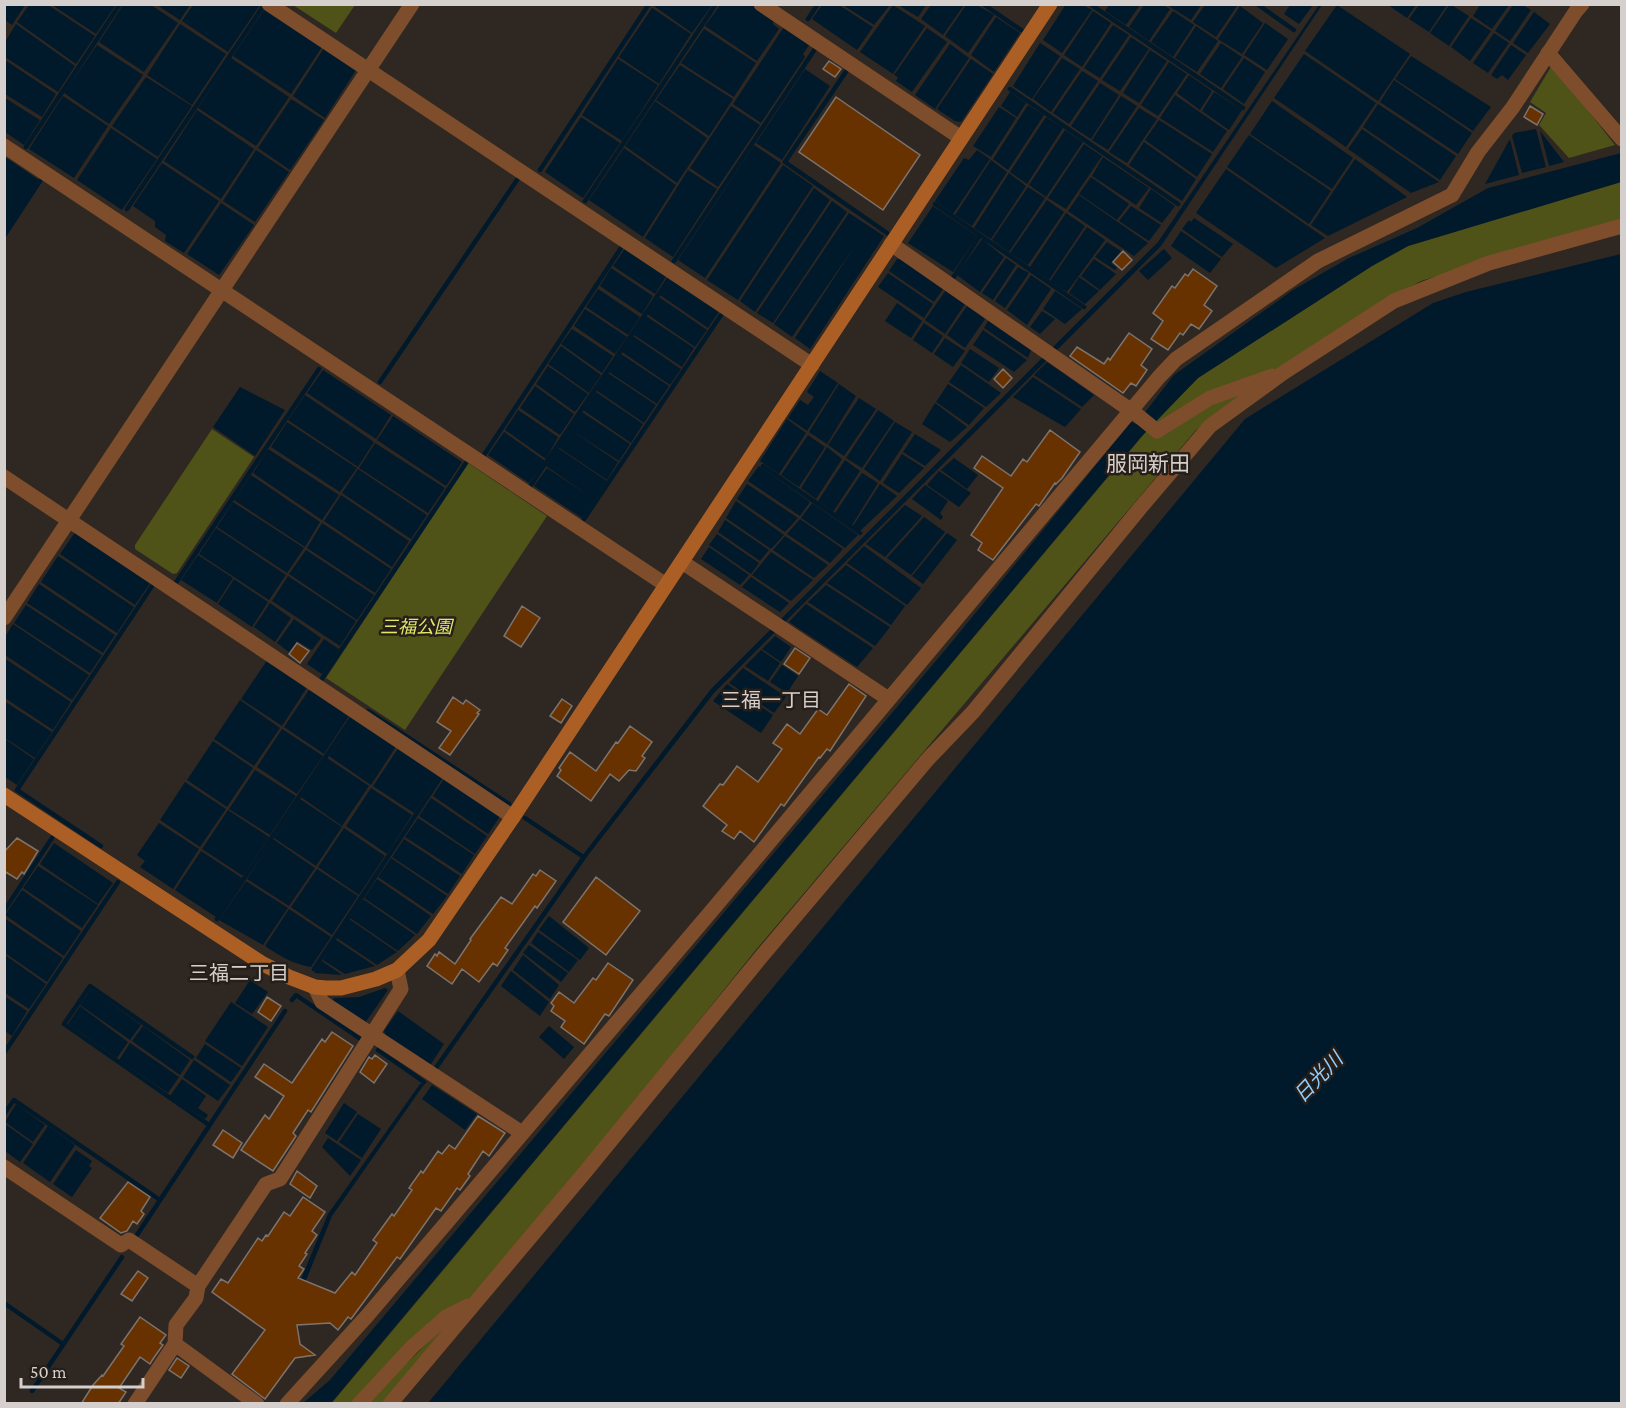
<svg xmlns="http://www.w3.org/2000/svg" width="1626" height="1408" viewBox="0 0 1626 1408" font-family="'Crimson Pro','Noto Sans JP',serif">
	<rect width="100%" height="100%" fill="#2e2722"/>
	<path fill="#505317" d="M293 5H355L336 33Z
		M1552 65 1615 145 1569 158 1539 125 1546 113 1530 102Z
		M1621 182V219L1421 281 1389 298 1276 370 1159 427 1152 424 1198 378 1372 266 1408 246Z
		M1258 382 1196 430 755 951 582 1167 469 1299 410 1344 351 1403 331 1404 1149 428 1211 399Z
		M212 429 254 457 177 573 173 574 135 549V545Z
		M468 463 547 516 405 730 326 678Z
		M457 1315 382 1403H365Z"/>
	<path fill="#001a2b" d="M113 4 115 6 96 34 52 5Z
		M752 4 774 19 773 24 779 29 757 61 705 26 720 5Z
		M1066 4 1083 5 1092 10 1062 53 1043 40Z
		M1450 4 1469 16 1449 46 1430 33Z
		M4 5H25L12 25 5 20Z
		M29 5H48L95 36 76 64 17 22Z
		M123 5H151L178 23 144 72 99 42Z
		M157 5 190 4V5L180 20Z
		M193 5V4L260 5 228 52 182 21Z
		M655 5V4L712 5 692 33 654 6Z
		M822 5H839L873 27 857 50 812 19Z
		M843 5 890 4V5L874 25Z
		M893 5 925 26 893 74 860 52Z
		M898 5 926 4V5L918 17Z
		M931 5V4L964 5 943 35 921 19Z
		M966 5H977L994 15 968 53 945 36Z
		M1109 5V4L1140 5 1126 25 1105 11Z
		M1144 5H1163L1170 9 1149 41 1129 27Z
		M1167 5H1201L1191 20Z
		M1205 5H1234L1237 6 1216 37 1193 22Z
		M1290 5V4L1313 5 1299 24 1284 14Z
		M1319 5H1322L1161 246 714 693 589 854 435 1073 431 1071 582 856 711 689 1158 242Z
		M1337 5 1410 54 1378 101 1305 51Z
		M1388 5H1416L1407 18Z
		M1419 5H1447L1429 32 1409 19Z
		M1480 5V4L1509 5 1492 29 1473 16Z
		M1513 5H1523L1531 10 1510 41 1495 31Z
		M1240 6 1263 23 1242 54 1218 39Z
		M266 7 322 47 291 94 233 56Z
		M652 8 691 34 659 84 619 57Z
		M1093 11 1111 23 1082 67 1064 55Z
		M1173 11 1194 25 1173 57 1151 42Z
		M1534 12 1550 24 1528 53 1513 43Z
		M996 17 1020 33 994 72 971 55Z
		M1471 18 1491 31 1470 61 1451 47Z
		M1265 23 1288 39 1267 70 1244 55Z
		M16 24 75 66 58 92 5 57V42Z
		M180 24 226 54 192 105 147 75Z
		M1113 25 1129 35 1100 78 1084 68Z
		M1196 26 1218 41 1197 72 1175 58Z
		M784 27 809 45 803 54 805 57 761 123 733 104Z
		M927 28 947 42 912 92 896 81 898 77 894 75Z
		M704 29 756 63 734 97 681 63Z
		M1494 33 1509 43 1488 73 1473 63Z
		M1131 37 1149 49 1120 91 1102 80Z
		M1040 43 1060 56 1032 99 1013 86Z
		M1221 43 1242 57 1221 88 1200 74Z
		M950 44 969 58 935 109 915 95Z
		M97 45 143 75 109 124 64 93Z
		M1511 45 1526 55 1508 80 1502 75 1497 79 1491 75Z
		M324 48 356 70 325 118 293 96Z
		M1150 50 1167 61 1139 103 1123 93Z
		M1304 54 1376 103 1346 147 1274 98Z
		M1411 56 1491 107 1473 131 1395 79Z
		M231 58 289 97 256 146 198 108Z
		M1062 58 1080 69 1051 112 1033 99Z
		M1244 58 1265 72 1244 104 1223 89Z
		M618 59 658 85 622 141 582 115Z
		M971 59 993 74 961 122 955 121 937 109Z
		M5 60 56 94 42 117 5 94Z
		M1169 62 1187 74 1158 116 1141 105Z
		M680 65 733 99 709 136 656 100Z
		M805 69 830 86 782 160 756 143Z
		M1082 71 1098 81 1069 124 1053 113Z
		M1189 75 1212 91 1200 110 1177 93Z
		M146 77 192 106 158 157 112 126Z
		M1394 80 1472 133 1458 154 1380 102Z
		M1100 83 1119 95 1091 139 1071 126Z
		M1010 92 1026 103 1017 117 1001 106Z
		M1214 92 1242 110 1229 130 1202 111Z
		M1175 95 1227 131 1213 152 1160 118Z
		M63 96 108 126 74 178 29 149Z
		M1121 96 1137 106 1108 150 1092 140Z
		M5 98 40 120 24 145 5 132Z
		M291 99 324 120 290 170 258 148Z
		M655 101 707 138 677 183 625 146Z
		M1272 101 1353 158 1332 189 1250 134Z
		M1378 104 1456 156 1440 180 1363 127Z
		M1028 105 1044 115 1008 170 993 159Z
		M731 106 760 125 718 187 690 168Z
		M999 107 1016 118 991 157 973 146Z
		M1139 108 1157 119 1127 163 1109 152Z
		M197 110 254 149 221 199 164 161Z
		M581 117 620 143 583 198 545 172Z
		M1046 117 1063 128 1027 184 1010 172Z
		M1159 120 1212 154 1197 177 1145 140Z
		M111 128 157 159 122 210 77 180Z
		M1362 129 1439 182 1411 193 1348 149Z
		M1536 129 1546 167 1522 173 1512 136 1514 133Z
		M1065 130 1083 142 1046 197 1029 185Z
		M1540 131 1564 162 1549 166Z
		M1249 135 1331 191 1309 224 1227 167Z
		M1510 139 1519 175 1485 184Z
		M1144 142 1196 179 1182 201 1129 165Z
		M1084 144 1102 156 1066 209 1048 198Z
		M754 145 781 163 705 278 678 260Z
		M624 148 676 185 643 237 589 200Z
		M256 150 289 172 255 222 223 201Z
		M977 150 990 159 953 214 935 201 964 158 969 160Z
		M1621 153V182L1408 246 1372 266 1198 378 1141 437 331 1403 302 1404 330 1380 951 643 1131 422 1136 424 1174 375 1293 290 1349 258 1417 228 1488 188Z
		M5 157 39 180 5 231Z
		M1103 157 1149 188 1136 205 1092 176Z
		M1355 159 1407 197 1328 236 1311 225Z
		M991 160 1007 172 972 226 955 215Z
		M162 163 219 201 184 253 165 241 166 235 155 227V221L133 206Z
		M783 165 813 186 738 300 707 280Z
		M1226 169 1325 238 1276 268 1196 213Z
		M688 170 717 189 673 257 645 238Z
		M1009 173 1026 186 991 239 974 228Z
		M1091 177 1129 204 1117 220 1079 194Z
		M1028 187 1045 198 1009 252 992 240Z
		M814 188 830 200 755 312 740 301Z
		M1151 189 1175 206 1162 223 1139 208Z
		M1079 195 1148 243 1134 256 1068 211Z
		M1047 200 1064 212 1028 265 1010 253Z
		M832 201 847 212 773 323 757 313Z
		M221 203 254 225 219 275 187 254Z
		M933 206 977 236 953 272 908 243Z
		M1131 206 1161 225 1149 241 1119 221Z
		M849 213 884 236 810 349 795 338 854 247 792 337 774 324Z
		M1066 213 1085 226 1049 280 1030 267Z
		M1194 218 1233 244 1222 257 1182 229 1189 220 1191 222Z
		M1087 227 1105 240 1067 292 1050 281Z
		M1181 231 1221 259 1210 273 1171 246Z
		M982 239 1004 257 980 292 957 275Z
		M1107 242 1121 251 1111 263 1117 268 1115 270 1095 257Z
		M626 247 667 275 655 294 613 266Z
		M1164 249 1172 258 1148 280 1139 271Z
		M1621 254V1403H428L1245 419 1433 303 1466 292Z
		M1006 258 1016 265 993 300 982 293Z
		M897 259H901L943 289 934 302 889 271Z
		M1094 259 1116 274 1100 290 1081 276Z
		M1018 267 1029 273 1005 308 995 301Z
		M611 268 653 296 642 314 600 286Z
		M888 273 933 304 924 318 878 287Z
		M1031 275 1051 289 1027 325 1007 310Z
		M1079 277 1099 291 1085 304 1069 293Z
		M672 278 720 310 708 328 660 295Z
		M598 289 640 317 628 335 586 307Z
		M946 290 965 304 945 334 925 320Z
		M1055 291 1082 309 1065 324 1043 309Z
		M659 297 707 330 695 347 647 314Z
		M897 303 922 321 911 338 885 321Z
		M967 306 985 319 965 348 947 335Z
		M585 309 627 337 615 354 574 326Z
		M1042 311 1055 319 1040 334 1030 327Z
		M646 316 694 348 682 367 634 335Z
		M988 321 1031 350 1028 358 984 328Z
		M924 323 943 336 932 353 913 340Z
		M572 329 613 356 602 373 561 344Z
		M983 330 1027 360 1014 372 973 345Z
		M633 336 681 369 670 385 622 352Z
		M945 338 965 351 953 367 934 354Z
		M561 346 601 375 589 393 548 364Z
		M970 349 999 368 989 382 961 363Z
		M621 354 669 386 657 404 609 372Z
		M1047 362 1094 395 1082 407 1034 375Z
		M961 365 1001 393 986 407 949 382Z
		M548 366 588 394 575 412 536 384Z
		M323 370 391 415 376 439 307 393Z
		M820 371 838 383 807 431 788 418 800 400 808 405 814 397 807 392Z
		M608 373 656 405 644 423 596 390Z
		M1033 377 1081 409 1065 427 1013 397Z
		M839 384 856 396 827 444 809 432Z
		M948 384 984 408 969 425 936 402Z
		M535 386 574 414 560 435 520 408Z
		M240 387 285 410 255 456 213 427Z
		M596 392 643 424 631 443 583 410Z
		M305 395 374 442 358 467 288 420Z
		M859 398 876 409 844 456 828 445Z
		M935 403 967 427 950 442 922 424Z
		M518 410 558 437 546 459 505 430Z
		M878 410 894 421 862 468 846 458Z
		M582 412 630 444 619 461 571 430 618 462 607 480 558 447Z
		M393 416 462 462 446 486 377 440Z
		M787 419 806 433 779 474 760 461Z
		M287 422 357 468 340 492 271 447Z
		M895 422 912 432 880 481 864 469Z
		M504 432 545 461 529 483 488 455Z
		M915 434 941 450 925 466 903 452Z
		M808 435 825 447 799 487 781 475Z
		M375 443 445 488 428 513 359 468Z
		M827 447 842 459 816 499 801 488Z
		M558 448 607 481 582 518 534 486 547 468 592 498 546 466Z
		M268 449 339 495 322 520 253 473Z
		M902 454 924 468 899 493 883 483Z
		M954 458 978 475 967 489 941 470Z
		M845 460 860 471 833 512 818 501Z
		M759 466 810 502 800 516 748 481Z
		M358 469 427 515 411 539 342 493Z
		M939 471 971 493 959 507 927 485Z
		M862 473 878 483 852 525 835 513Z
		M251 475 320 522 305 547 234 500Z
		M747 484 798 518 785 532 737 499Z
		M880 484 897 496 860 531 853 526Z
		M925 485 948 501 940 513 943 517 941 520 912 499Z
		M341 495 409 541 392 567 324 521Z
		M736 501 784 535 771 549 726 518Z
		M233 502 304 548 287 573 217 527Z
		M812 503 858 535 845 548 801 518Z
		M905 505 922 516 885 557 866 544Z
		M924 517 945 532 911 575 887 558Z
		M800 519 843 549 830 563 787 534Z
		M725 520 769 550 760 561 718 532Z
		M322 523 391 569 375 593 307 548Z
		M216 528 286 575 269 600 199 554Z
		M76 531 151 582 135 605 60 554Z
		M947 533 957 540 923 584 912 576Z
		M717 534 759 563 751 574 709 545Z
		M785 536 828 565 814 578 773 550Z
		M864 546 921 588 907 605 847 563Z
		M709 547 749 575 740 585 701 559Z
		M306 550 374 595 357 620 289 574Z
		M771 552 813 580 791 601 752 575Z
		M198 555 233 578 217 603 181 580Z
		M58 556 134 607 117 633 41 582Z
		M846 565 905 606 891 625 827 583Z
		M288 576 356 621 340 646 272 601Z
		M751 577 789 603 780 612 742 587Z
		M234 579 268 602 252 627 218 604Z
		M39 584 115 635 103 653 27 603Z
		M826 585 890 627 875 646 808 602Z
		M270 603 291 618 275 642 254 627Z
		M806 604 873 648 857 667 789 622Z
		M26 605 102 655 90 673 14 623Z
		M294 619 321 638 312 650 297 641 289 652 277 643Z
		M13 624 89 675 72 700 5 655V637Z
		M775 636 791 647 781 662 762 649Z
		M324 639 339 649 322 674 307 664Z
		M761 650 780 663 768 681 745 666Z
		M4 658 71 702 53 730 5 698Z
		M268 659 308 686 282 726 241 699Z
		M782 665 798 676 787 693 770 682Z
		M743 668 786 697 774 713 729 683Z
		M727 684 773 715 761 733 713 701Z
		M311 687 351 713 324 754 284 727Z
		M240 700 280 728 254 766 214 739Z
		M4 701 52 732 35 758 5 738Z
		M355 717 397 745 371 785 329 756Z
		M282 729 323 756 297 794 257 767Z
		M5 739 34 759 17 785 5 777Z
		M213 741 253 768 227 807 187 780Z
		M399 747 440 774 414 813 373 786Z
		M327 758 369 786 342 826 301 797Z
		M255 770 296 796 270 835 229 809Z
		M445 777 501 815 488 834 433 796Z
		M185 782 226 809 200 847 160 820Z
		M371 788 412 815 387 854 346 826Z
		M431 798 487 836 475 854 419 816Z
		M300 799 342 827 316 866 274 838Z
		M228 810 269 837 243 876 202 849Z
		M418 818 474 855 462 874 405 837Z
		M159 823 199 849 173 889 140 867 145 861 137 855Z
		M344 828 385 856 359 895 318 867Z
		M273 839 315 868 289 906 247 879Z
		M404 839 460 876 448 894 392 857Z
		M54 843 113 883 98 904 40 864Z
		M201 851 242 878 216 917 175 890Z
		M391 858 447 896 433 914 378 877Z
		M38 866 98 905 82 928 23 888Z
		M317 869 358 896 332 935 291 907Z
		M377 879 431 916 417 934 364 898Z
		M246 881 288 908 263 945 219 920Z
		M22 890 81 931 64 956 5 915Z
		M363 899 415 935 398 951 350 918Z
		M289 909 331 937 311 967C293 964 280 956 265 946Z
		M549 916 589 948 580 960 539 930Z
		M4 918 63 958 47 982 5 953Z
		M349 919 397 952 377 965 337 938Z
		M538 932 578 960 569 972 531 943Z
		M335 940H336L375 966 345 974 323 960Z
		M529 945 568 973 561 982 523 953Z
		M5 955 46 984 29 1009 5 993Z
		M523 955 559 985 550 999 513 970Z
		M322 961 342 975 314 973Z
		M511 971 549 1002 540 1016 501 986Z
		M250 980 268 992 252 1014 235 1003Z
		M385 988 388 990 365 1023 332 1001 334 998 359 997Z
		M91 989 141 1025 130 1040 80 1005Z
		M4 996 27 1011 12 1036 5 1031Z
		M231 1002 268 1027 242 1066 205 1041Z
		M80 1006 128 1042 117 1058 68 1024Z
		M398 1011 444 1044 429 1067 386 1037 384 1031Z
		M143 1026 190 1060 180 1075 132 1041Z
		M549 1026 574 1047 564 1059 539 1037Z
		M130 1043 179 1077 168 1093 119 1060Z
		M205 1044 241 1068 231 1082 196 1058Z
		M194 1060 230 1085 218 1101 183 1077Z
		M182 1079 206 1096 198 1108 208 1115 205 1119 170 1096Z
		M425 1083 332 1216 300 1295 297 1311 300 1345H297L294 1296 328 1214 420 1084Z
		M432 1085 477 1114 465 1130 422 1099Z
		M344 1103 357 1112 337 1141 325 1133Z
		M16 1104 45 1125 33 1142 5 1122Z
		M358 1114 381 1129 362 1158 339 1142Z
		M5 1124 33 1144 20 1162 5 1151Z
		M48 1126 75 1145 50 1182 23 1163Z
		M328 1138 361 1160 350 1176 322 1147Z
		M76 1150 92 1161 89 1166 92 1168 72 1197 53 1184Z"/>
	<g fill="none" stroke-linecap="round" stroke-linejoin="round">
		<path stroke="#001a2b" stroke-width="4.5" d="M983 4 1021 30
			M1090 4 1243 108
			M1257 4 1294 30
			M808 19 818 4
			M847 70 785 162 887 233
			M1010 89 1178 204
			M26 147 120 4
			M540 170 649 4
			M585 201 716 4
			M935 204 1084 307
			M127 209 264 5
			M4 236 40 181
			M674 261 815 49
			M953 278 980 235
			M380 382 519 177
			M484 455 623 245
			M763 466 860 533
			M531 485 670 277
			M584 519 723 312
			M175 584 319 369
			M321 680 466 463
			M368 711 509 804
			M525 818 582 856
			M101 846 17 790 154 583
			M4 911 52 838
			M217 919 353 716
			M314 969 442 775
			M292 1000 296 995 362 1040
			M378 1050 424 1082
			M4 1053 118 882
			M192 1057 90 986 64 1024 209 1125
			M4 1114 14 1100 160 1200
			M137 1235 285 1011
			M4 1303 63 1344
			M32 1391 122 1257"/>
	</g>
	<path fill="#683200" stroke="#7d746e" stroke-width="1.5" d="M829 61 841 69 835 77 823 69Z
		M836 97 920 155 883 210 799 152Z
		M1530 106 1543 114 1537 125 1524 117Z
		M1123 251 1132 260 1122 270 1113 262Z
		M1193 269 1217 286 1204 305 1212 311 1199 329 1191 324 1183 335 1180 333 1168 350 1151 339 1163 321 1153 313 1172 286 1175 288 1185 274 1188 276Z
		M1129 333 1152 349 1141 365 1147 370 1136 386 1131 383 1123 393 1070 356 1077 347 1104 364 1108 358 1110 360Z
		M1003 369 1012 378 1003 388 994 379Z
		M1050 430 1080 452 1062 478 1056 484 1055 483 1039 506 1036 504 993 560 978 550 982 543 971 535 1003 488 974 468 982 456 1011 476 1023 459 1027 462Z
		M522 606 540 618 521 647 504 636Z
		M297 643 309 651 300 663 289 654Z
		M795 648 810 658 799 674 784 664Z
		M849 684 866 696 830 751 827 749 820 758 819 757 784 806 781 804 754 842 740 831 734 839 722 831 727 825 703 806 720 784 723 785 737 766 758 782 782 749 773 743 787 724 800 734 818 709 827 715Z
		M453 697 463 704 466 700 480 710 477 713 479 714 450 755 439 748 451 731 437 722Z
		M562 699 572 706 561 723 550 716Z
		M630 726 652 742 642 756 645 758 636 771 629 770 619 781 610 774 591 801 557 776 561 770 559 768 570 752 596 771 616 742 618 743Z
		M17 838 38 851 24 874 22 872 17 879 4 871V852Z
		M540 870 556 881 537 908 535 906 505 948 508 950 497 966 493 963 479 982 462 969 452 984 427 966 435 954 437 956 439 952 455 964 471 940 470 939 501 897 512 904 533 874 536 876Z
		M596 877 640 911 606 955 563 922Z
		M608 963 633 980 609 1016 605 1014 584 1044 561 1027 565 1021 551 1011 554 1006 551 1003 559 992 574 1003 593 978 596 980Z
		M267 997 281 1006 271 1021 258 1012Z
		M332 1032 353 1046 311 1112 308 1110 293 1133 296 1136 273 1171 241 1150 265 1115 269 1119 284 1096 255 1077 264 1064 292 1083 322 1039 325 1042Z
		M375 1055 387 1064 374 1083 360 1072 369 1057 372 1059Z
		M478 1116 505 1133 489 1156 483 1151 468 1174 470 1176 460 1190 457 1188 441 1211 436 1208 400 1259 397 1257 351 1319 348 1317 338 1330 330 1323 297 1325 300 1344 315 1355 295 1358 265 1399 232 1374 265 1330 212 1292 221 1279 228 1283 258 1238 262 1241 266 1235 268 1236 284 1212 290 1216 303 1197 325 1212 312 1231 317 1235 305 1253 307 1254 299 1266 304 1269 298 1278 335 1293 352 1272 355 1275 377 1243 373 1240 392 1214 394 1216 412 1190 409 1188 421 1171 423 1173 438 1151 442 1154 449 1145 455 1149Z
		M223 1130 242 1143 233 1158 213 1145Z
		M297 1171 317 1186 310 1198 290 1184Z
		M128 1182 150 1197 141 1211 144 1214 137 1224 133 1221 127 1231 121 1233 100 1218Z
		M138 1271 148 1278 132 1301 121 1294Z
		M140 1317 166 1335 160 1343 163 1345 153 1359 150 1364 140 1357 119 1388 126 1392 118 1404H81L93 1385 102 1375 103 1376 124 1346 121 1344Z
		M177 1358 189 1366 181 1378 169 1370Z"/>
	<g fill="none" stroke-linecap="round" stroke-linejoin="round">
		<path stroke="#7d4d2c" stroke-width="15" d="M269 4 812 365
			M761 4 961 138
			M1548 53 1622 139
			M4 146 666 585
			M891 244 1136 414 1157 431 1210 398 1272 376
			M4 477 513 817
			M682 562 887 698
			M4 618 412 4
			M315 987 322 1002 522 1133
			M4 1167 121 1245 129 1240 198 1286
			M175 1344 257 1404
			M135 1404 175 1344 176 1325 196 1298 198 1286 266 1184 280 1179 401 989 397 970
			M287 1404 367 1316 714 908 1159 377 1176 359 1318 261 1452 195 1478 152 1513 107 1576 11 1582 4
			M359 1404 412 1347 446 1317 468 1306
			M390 1404 586 1171 761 957 928 759 973 712 1141 507 1210 426 1283 373 1394 301 1489 263 1622 226"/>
		<path stroke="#ac5f25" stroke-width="15" d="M4 795 263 964 289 977 315 987 326 988H341L376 979 397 970 429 940 513 817 1050 4"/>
	</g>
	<g text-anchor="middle" stroke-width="5" stroke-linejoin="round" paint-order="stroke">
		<g font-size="18" font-style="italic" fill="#e1e869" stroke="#251e19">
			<text x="416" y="633">三福公園</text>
		</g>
		<g font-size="20" fill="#d5d0cd" stroke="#251e19">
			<text x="771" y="707">三福一丁目</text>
			<text x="239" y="980">三福二丁目</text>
		</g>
		<g font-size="20" font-style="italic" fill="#91cefc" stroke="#251e19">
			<text transform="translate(1318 1077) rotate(-46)" y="7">日光川</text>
		</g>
		<g font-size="21" fill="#d5d0cd" stroke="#251e19">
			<text x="1148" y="471">服岡新田</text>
		</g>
	</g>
	<rect width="1626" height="1408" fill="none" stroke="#d5d0cd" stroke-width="12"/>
	<path d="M21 1378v9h122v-9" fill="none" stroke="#d5d0cd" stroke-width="3"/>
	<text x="30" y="1378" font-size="18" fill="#d5d0cd" stroke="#251e19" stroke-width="4.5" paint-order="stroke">50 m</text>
</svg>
